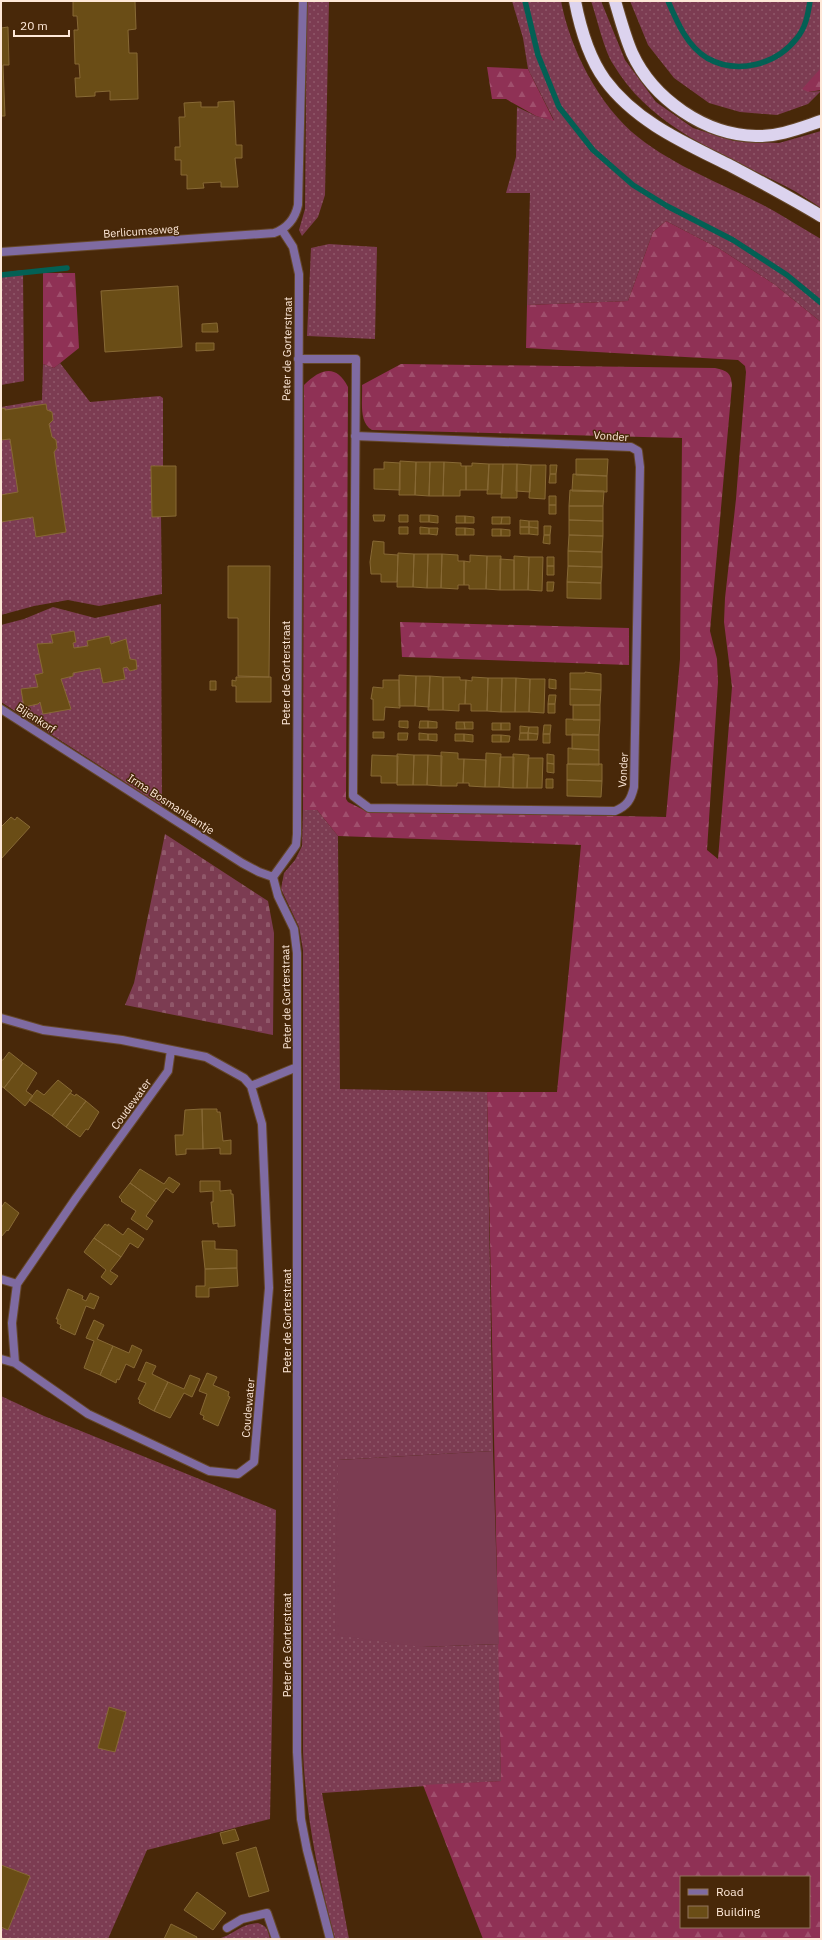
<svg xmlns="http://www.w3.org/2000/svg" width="822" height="1940" viewBox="0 0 822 1940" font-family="'IBM Plex Sans',sans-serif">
	<defs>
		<pattern id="grass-dots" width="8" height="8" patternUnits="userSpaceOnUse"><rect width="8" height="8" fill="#7c3c52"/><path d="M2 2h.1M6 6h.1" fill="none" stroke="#90586a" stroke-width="1.8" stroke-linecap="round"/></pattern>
		<pattern id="forest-firs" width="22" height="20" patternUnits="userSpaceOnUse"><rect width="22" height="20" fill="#8f3155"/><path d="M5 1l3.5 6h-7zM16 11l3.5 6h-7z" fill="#a04f6d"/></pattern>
		<pattern id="cemetery-stones" width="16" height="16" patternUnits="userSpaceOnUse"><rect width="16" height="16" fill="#7c3c52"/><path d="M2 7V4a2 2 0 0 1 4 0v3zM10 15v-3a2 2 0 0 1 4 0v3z" fill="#90586a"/></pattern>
	</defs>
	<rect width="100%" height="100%" fill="#482809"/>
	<path fill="url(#grass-dots)" d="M307 1H329L325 195 318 217 302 236 299 230 305 209Z
		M512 1H561C570 49 599 106 638 137 678 169 729 186 774 211 790 220 805 230 821 239V322L774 284 720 249 666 221 653 232 628 301 527 305 530 193H506L516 157 517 107 536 116 554 120 528 69 523 38Z
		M591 1H601L625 60 656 102 693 128 734 141 779 143 821 131V208C810 201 799 193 787 187 724 154 651 129 613 64 604 50 597 18 591 1Z
		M630 1H821V68L808 92 821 91 808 104 777 115 740 112 709 103 674 78 648 45Z
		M329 244 377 247 375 339 307 336 311 248Z
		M23 270 24 381 1 385V273Z
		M60 363 90 402 160 396 163 398V466H151L152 516 161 517 162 594 99 606 68 600 34 606 1 615V407L42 400 43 364 54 368Z
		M161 604 162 806 1 702V625L24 619 53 607 95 618Z
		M303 810H317L338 836 340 1089 487 1092 493 1451 338 1460 422 1647 499 1644 501 1781 322 1793 349 1939H335C318 1875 306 1818 303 1752V950L299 927 281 889 284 873 295 860 302 846Z
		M1 1396 44 1416 276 1510 270 1819 147 1850 108 1939H1Z
		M258 1923C267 1926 268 1930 270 1939H216C233 1936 239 1924 258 1923Z"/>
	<path fill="url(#forest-firs)" fill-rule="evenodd" d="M487 67 528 69 554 121 536 116 506 99H492Z
		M821 68V90L808 92 802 89Z
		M666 221 720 249 774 284 821 322V1939H483L423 1785 501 1781 487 1092H557L581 845 338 836 317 810H303L304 385C320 369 336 363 348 387L346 799 348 802 366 811 666 817 680 659 682 438 372 430C358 422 363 399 362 385L401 364 715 368C727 371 731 372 732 385L710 631 717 659 718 682 707 850 718 859 732 687 724 622 725 598 736 499 746 372 745 366 738 360 526 348 527 305 628 301 653 232ZM681 1877H809V1927H681Z
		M43 273H75L79 348 54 368 43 364Z
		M400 622 629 628V665L402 657Z"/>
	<path fill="url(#cemetery-stones)" d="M165 834 268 901 274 933 273 1035 125 1005 134 983Z"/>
	<path fill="#7c3c52" d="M493 1451 499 1644 422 1647 335 1635 338 1460Z"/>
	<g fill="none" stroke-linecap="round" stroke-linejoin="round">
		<path stroke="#036054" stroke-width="5.5" d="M525 1 538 55 559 107 593 150 633 185 667 206 733 240 787 275 821 303
			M668 1C677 22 687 46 707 58 737 75 776 65 797 38 806 27 808 14 810 1
			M1 275 67 268"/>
	</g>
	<path fill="#6a4d16" stroke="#876935" d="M73 1H135L136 29 128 30 129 53H137L138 99 110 100V91L95 92V96L76 97 75 78H80L79 64H75L74 30H78L77 16H73Z
		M8 27 9 65H3L5 116H1V28Z
		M234 101 236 145H242V158H235L238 187H221V182L203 183 204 188 187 189V175H181V160H175V147H180L179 117H185L184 103 201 102V107H218V102Z
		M178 286 182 347 105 352 101 291Z
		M217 323 218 332H202V324Z
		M196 343H214V350L196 351Z
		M46 404 47 410 52 412 53 420 49 424 52 437 56 440 57 448 54 452 66 532 36 537 33 517 1 522V495L18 492 10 439 1 440V409L5 408V410Z
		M576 459H608L607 476 576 475Z
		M400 461 416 462 415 495H399Z
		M384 462 400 463V490L374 489V469H384Z
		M416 462H430L429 496 415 495Z
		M430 462H444L443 496H429Z
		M444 462 461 463V466H466V490H460V496H443Z
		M472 463 489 464 488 490H466V466H472Z
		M489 464H503L502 494H487Z
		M503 464H517V498H501Z
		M517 464 531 465 530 492 516 491Z
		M531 465H546L545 499 529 498Z
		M550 465H557L556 474H550Z
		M151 466H176V516L152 517Z
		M550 474H556V483H549Z
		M573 474 607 476V492L572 491Z
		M570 490 604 491 603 506H569Z
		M549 496H556V505H549Z
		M549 505H556V514H549Z
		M569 506H603V521L569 520Z
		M373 515H385L384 521H374Z
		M399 515H408V522H399Z
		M420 515H429V522H420Z
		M429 515 438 516V523L429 522Z
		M456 516H465V523H456Z
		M465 516 474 517V523H465Z
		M492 517H502L501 524H492Z
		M502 517H510V524H501Z
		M520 520 529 521V527H520Z
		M569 520 603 521V536L569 535Z
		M529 521H538V528L529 527Z
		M544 526H551L550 535H544Z
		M399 527H408V534H399Z
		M420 527 429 528V534H420Z
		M520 527H529V534H520Z
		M529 527 538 528V535L529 534Z
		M429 528H438L437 535 429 534Z
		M456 528H465V535H456Z
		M465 528 474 529V535H465Z
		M492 529H501V536H492Z
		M501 529 510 530V536H501Z
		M544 535H550V544L543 543Z
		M569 535 603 536 602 552 568 551Z
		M373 541 384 542V554L398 555 397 582H381V574H371L370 562Z
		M568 551 602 552V567L568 566Z
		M398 553 414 554 413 587H397Z
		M414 554H428L427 588 413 587Z
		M428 554H442L441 588H427Z
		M442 554 458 555V561H464V585H458V589L441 588Z
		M470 555 487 556 486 589H469V585H464V561L470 562Z
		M487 556H501L500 590 486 589Z
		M514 556 529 557 528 590H514Z
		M529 557H543L542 591 528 590Z
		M547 557H554V566H547Z
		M500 559 514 560V590H500Z
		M228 566H270L269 677 238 676V618H228Z
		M547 566H554V575H547Z
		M568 566 602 567 601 583 567 582Z
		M547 582H554L553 591H547Z
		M567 582 601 583V599L567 598Z
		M74 631 76 642 73 643 74 648 88 646 87 641 109 636 111 644 126 639 130 659 136 660 137 669 130 671 127 667 123 668 125 679 103 683 100 668 73 673V676L61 679 71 709 43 714 40 702 38 704 24 707 21 689 38 687 35 675 43 673 37 644 53 643 51 635Z
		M585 672 601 674V690L570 689V673H585Z
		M399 675 416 676 415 706H399Z
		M416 676H430L429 707 415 706Z
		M430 676 443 677V710H428Z
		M236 677H271V702H236V686H232V680L236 681Z
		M443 677H460V680H466L465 704H459V711L443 710Z
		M472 677 488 678 487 711H471V704H465L466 680 472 681Z
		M488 678H502L501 712 487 711Z
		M502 678H516L515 712H501Z
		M516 678 530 679 529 712H515Z
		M530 679H545L544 713 529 712Z
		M549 679 556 680V689L549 688Z
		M383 680H399L400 708 385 707 384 720H373V699H371L373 687 383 688Z
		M210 681H216V690H210Z
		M570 689 601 690 600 705H570Z
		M549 695H556L555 704H548Z
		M548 704H555V713H548Z
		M573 705H600V720H573Z
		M566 719 600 720 599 735H566Z
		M399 721H408V728L399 727Z
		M420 721H428V728H419Z
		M428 721 437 722V728H428Z
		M456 722H464L465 729H456Z
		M464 722H473V729H465Z
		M492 723H501V730H492Z
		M501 723H510V730H501Z
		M544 725H551L550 734H543Z
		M520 726 529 727 528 733H520Z
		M529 727H538V734L528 733Z
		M373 732H384V738H373Z
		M398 733H408L407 740H398Z
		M419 733 428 734V740H419Z
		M520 733H528V740H519Z
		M528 733 538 734 537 740H528Z
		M428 734H437V741L428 740Z
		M455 734H464V741H455Z
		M464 734 473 735V742L464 741Z
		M543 734H550V743H543Z
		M572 734 599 735V750L572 749Z
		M492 735H501V742H492Z
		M501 735 510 736 509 742H501Z
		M568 748 599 750V765L568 764Z
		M441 752 458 753V759H464L463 783H457V786H441Z
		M486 753 501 754 499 787H485Z
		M397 754 414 755 413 785H397Z
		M513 754 529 755 527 788H513Z
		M547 754 554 755V764L547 763Z
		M372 755 398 756 397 783H381V776H371Z
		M414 755H428L427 785H413Z
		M428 755 442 756 441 786 427 785Z
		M500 757H514L513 788 499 787Z
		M528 758H543L542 788H527Z
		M464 759 486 760 485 787 469 786V783H463Z
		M547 763 554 764V773L547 772Z
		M567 764H602V781L567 780Z
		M546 779H553V788H546Z
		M567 780 602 781 601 797 567 796Z
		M11 817 15 820 17 817 30 827 1 859V827Z
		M9 1052 23 1063 4 1088 1 1086V1060H3Z
		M23 1063 37 1073 26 1091 33 1096 25 1106 4 1088Z
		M58 1080 72 1091 52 1116 29 1100 37 1090 44 1095Z
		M70 1093 75 1096 76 1094 86 1101 66 1127 52 1116Z
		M86 1101 99 1112 88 1130 86 1129 80 1137 66 1127Z
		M202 1109 203 1149H186V1154L176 1155 175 1135H183L185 1110Z
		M202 1109H217V1112H220L223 1141 231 1140V1154H220V1148L203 1149Z
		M140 1169 164 1184 169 1177 180 1184 173 1193 166 1188 156 1202 130 1183Z
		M200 1181H220V1191L231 1190V1194H233L235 1226 218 1227V1223L213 1224 211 1202H213V1191L200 1192Z
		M130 1183 156 1202 146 1216 153 1221 147 1230 131 1219 136 1211 121 1201 122 1200 119 1197Z
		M5 1202 19 1213 8 1231 7 1230 1 1237V1208Z
		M105 1224 108 1226V1224L123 1235 128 1228 144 1239 138 1248 130 1243 121 1257 94 1238Z
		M94 1238 121 1257 110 1271 118 1276 111 1285 101 1277 106 1270 84 1252Z
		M202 1241H215V1249L237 1250V1268L205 1269Z
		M237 1268 238 1286 209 1288V1297H196V1286H205V1269Z
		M68 1289 83 1296 82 1299 86 1301 90 1293 99 1297 94 1309 86 1306 75 1335 60 1328 61 1325 57 1323 58 1319H56Z
		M94 1320 104 1325 97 1339 113 1346 100 1375 84 1368 94 1341 86 1338Z
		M132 1345 142 1350 134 1368 126 1364 119 1380 117 1379 116 1383 100 1375 113 1346 129 1353Z
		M146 1362 156 1366 152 1374 168 1382 154 1411 139 1403 140 1400 138 1399 146 1383 138 1380Z
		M207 1373 217 1377 213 1385 229 1392 228 1396 230 1397 218 1426 203 1419 204 1416 200 1414 207 1394 199 1391Z
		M190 1375 200 1379 192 1397 184 1393 170 1418 154 1411 168 1382 184 1389Z
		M109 1707 126 1712 115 1752 98 1748Z
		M235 1829 239 1840 223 1844 220 1833Z
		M256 1847 269 1891 249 1897 236 1853Z
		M1 1865 30 1876 8 1930 1 1927Z
		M197 1892 226 1913 213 1930 184 1910Z
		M171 1924 197 1937 196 1939H164Z"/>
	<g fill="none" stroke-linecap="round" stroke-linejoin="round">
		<g stroke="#65472a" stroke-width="10">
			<path id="minor" d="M282 230 293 247 299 274 297 834 296 845 273 877 278 896 294 929 297 953V1752L301 1819 307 1850 330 1939
				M1 252 274 233C288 228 295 219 298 205L303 1
				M298 359H356C355 505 354 651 353 796L369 808 615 811C627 806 631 800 634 787L640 467 638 451 631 447 355 436
				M1 709 242 863 259 872 273 877
				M1 1018 43 1030 122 1040 206 1057 244 1078 251 1086 297 1067
				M1 1279 17 1284
				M1 1359 15 1363 88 1414 209 1471 238 1474 254 1462 269 1288 262 1124 251 1086
				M15 1363 12 1323 17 1284 76 1198 168 1071 171 1050
				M227 1928 242 1919 267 1913 276 1939"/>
		</g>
		<g stroke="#65472a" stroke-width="14">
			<path id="motorway" d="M575 1C580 27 589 58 605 80 636 122 685 143 731 166 761 182 791 198 821 216
				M615 1C620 18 625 37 632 53 653 99 705 135 756 136 778 137 800 128 821 121"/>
		</g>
		<use href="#minor" stroke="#7f6ba2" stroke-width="8"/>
		<use href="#motorway" stroke="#dcd3ee" stroke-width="12"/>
	</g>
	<g text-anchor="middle" stroke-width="3" stroke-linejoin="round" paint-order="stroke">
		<g font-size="11" fill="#fee8d8" stroke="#482809">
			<text transform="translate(141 231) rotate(-4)" y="4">Berlicumseweg</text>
			<text transform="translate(287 349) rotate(-89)" y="4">Peter de Gorterstraat</text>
			<text transform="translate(611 436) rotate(4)" y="4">Vonder</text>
			<text transform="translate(286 673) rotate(-90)" y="4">Peter de Gorterstraat</text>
			<text transform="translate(36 718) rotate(33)" y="4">Bijenkorf</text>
			<text transform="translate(623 770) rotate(-87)" y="4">Vonder</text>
			<text transform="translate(171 804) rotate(33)" y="4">Irma Bosmanlaantje</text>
			<text transform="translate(286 997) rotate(-91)" y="4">Peter de Gorterstraat</text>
			<text transform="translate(131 1104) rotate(-54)" y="4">Coudewater</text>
			<text transform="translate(287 1321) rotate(-90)" y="4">Peter de Gorterstraat</text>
			<text transform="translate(248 1408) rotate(-85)" y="4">Coudewater</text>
			<text transform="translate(287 1645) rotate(-90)" y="4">Peter de Gorterstraat</text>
		</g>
	</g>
	<rect width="822" height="1940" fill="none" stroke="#fee8d8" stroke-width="4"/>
	<rect x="680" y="1876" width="130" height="52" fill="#482809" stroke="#91755c"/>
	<rect x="688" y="1889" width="20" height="6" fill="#7f6ba2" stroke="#91755c"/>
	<text x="716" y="1896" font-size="12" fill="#fee8d8">Road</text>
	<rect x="688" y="1906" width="20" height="12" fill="#6a4d16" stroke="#91755c"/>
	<text x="716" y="1916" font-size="12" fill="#fee8d8">Building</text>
	<path d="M14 30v6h55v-6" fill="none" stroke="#fee8d8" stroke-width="2"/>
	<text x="20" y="30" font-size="12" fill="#fee8d8" stroke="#482809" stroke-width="3" paint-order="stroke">20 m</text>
</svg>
